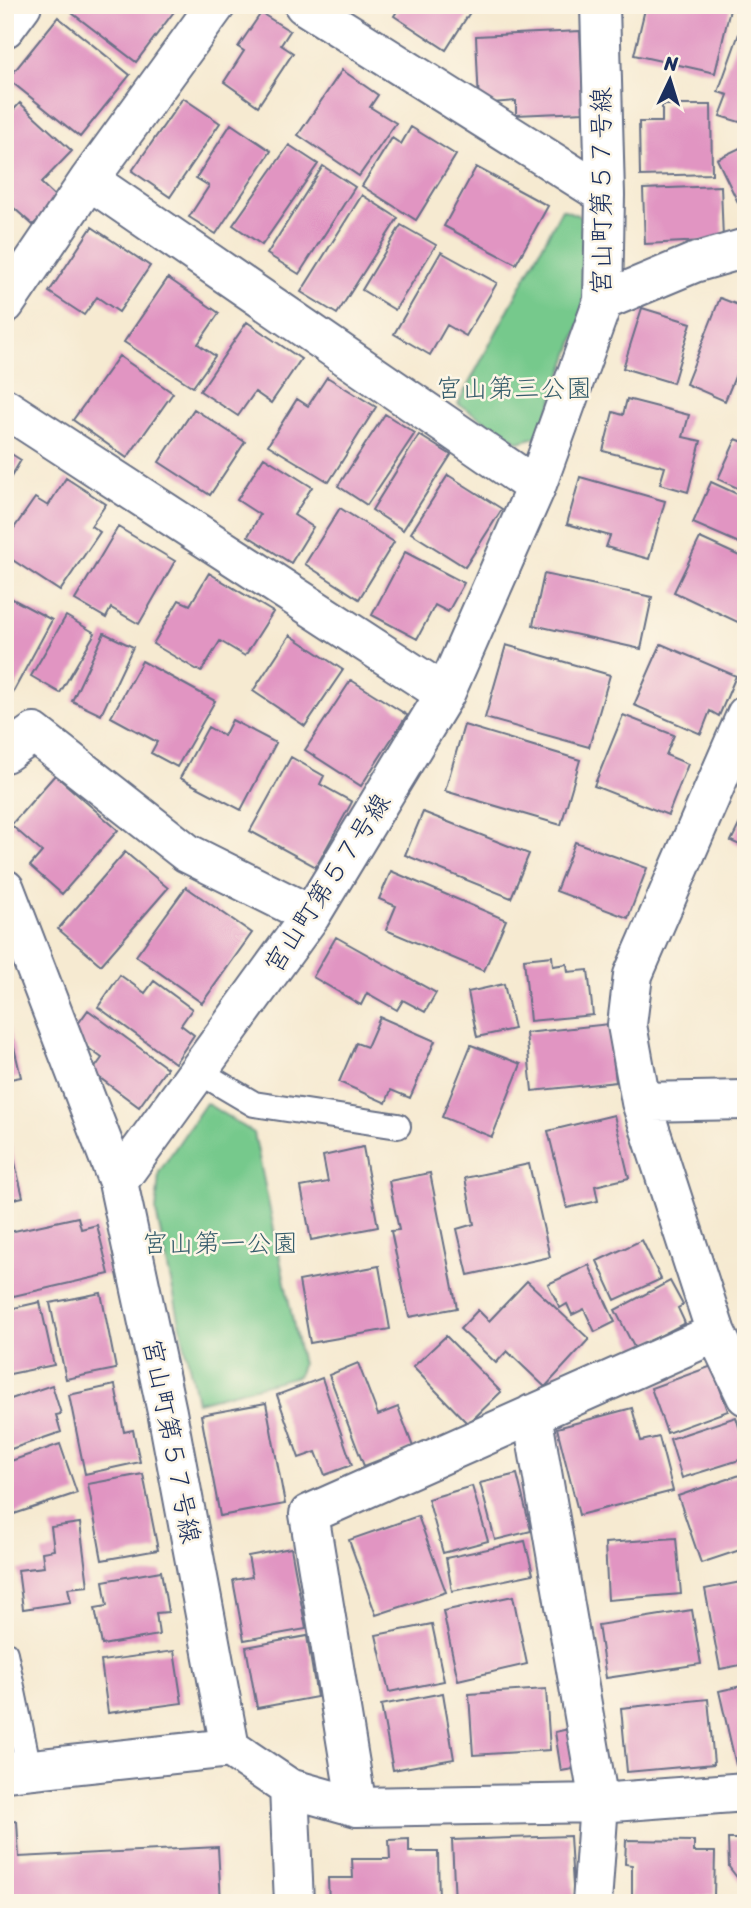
<svg xmlns="http://www.w3.org/2000/svg" width="751" height="1908" viewBox="0 0 751 1908" font-family="Sriracha,'Klee One',sans-serif">
	<rect width="100%" height="100%" fill="#fcf5e5"/>
	<filter id="ink" filterUnits="userSpaceOnUse"><feTurbulence type="fractalNoise" baseFrequency=".0143" numOctaves="2"/><feDisplacementMap in="SourceGraphic" scale="14" xChannelSelector="R" yChannelSelector="G"/><feConvolveMatrix kernelMatrix="1 2 1 2 8 2 1 2 1" color-interpolation-filters="sRGB"/></filter>
	<filter id="wash" filterUnits="userSpaceOnUse"><feTurbulence type="fractalNoise" baseFrequency=".00686" numOctaves="4" result="noise"/><feDisplacementMap in="SourceGraphic" scale="28" xChannelSelector="R" yChannelSelector="G"/><feGaussianBlur stdDeviation="1.57" result="paint"/><feColorMatrix in="noise" values="0 0 0 0 0 0 0 0 0 0 0 0 0 0 0 0 0 1.4 0 .05"/><feComposite in="paint" operator="in"/></filter>
	<g filter="url(#wash)">
		<rect width="100%" height="100%" fill="#f6ead1"/>
		<path fill="#76c98c" stroke="#487c75" stroke-width="2" d="M562 209 587 219 583 315 540 436 519 442 458 404Z
			M206 1103 254 1133 302 1365 298 1376 197 1402 156 1212 159 1172Z"/>
		<g id="blocks">
			<path fill="#e195c2" d="M78 5H179L136 62 72 13Z
				M401 5H466L472 9 446 50 394 16Z
				M646 5H731L715 73 634 55Z
				M261 13 290 31 281 45 293 53 258 106 224 82 244 51 238 47Z
				M746 14V124L720 116 728 95 718 92Z
				M58 17 130 75 80 137 8 79Z
				M580 31 584 112 516 115V101L479 104 476 36Z
				M342 70 378 95 370 107 396 123 359 176 298 135Z
				M183 98 220 123 170 197 132 171Z
				M20 103 72 151 41 183 58 199 33 225 5 200V119Z
				M662 105H711L712 174 640 176 639 122H662Z
				M231 124 271 151 216 234 189 217 209 186 196 178Z
				M411 127 456 155 416 220 362 186 392 138 401 144Z
				M289 145 318 164 262 245 233 225Z
				M746 145V219L717 159Z
				M323 166 355 187 299 274 267 254Z
				M476 167 548 206 516 264 444 226Z
				M721 186 723 240 645 244 643 189Z
				M362 195 398 218 337 314 301 292Z
				M401 225 436 245 395 310 362 290Z
				M92 227 150 266 119 312 97 297 84 315 49 292Z
				M441 252 497 283 466 336 447 325 430 355 394 334Z
				M168 278 219 313 198 344 215 356 193 387 124 342Z
				M720 298 746 308V350L725 401 686 384Z
				M642 308 691 323 673 383 623 368Z
				M247 322 301 359 271 403 255 392 238 416 200 391Z
				M119 356 173 393 127 458 73 420Z
				M327 377 376 407 329 482 268 445 297 399 308 406Z
				M627 399 689 415 683 437 701 441 688 492 660 484 665 467 603 451 613 412 623 415Z
				M194 409 245 442 210 495 159 462Z
				M385 414 415 433 367 505 338 486Z
				M419 435 451 455 403 530 372 510Z
				M736 439 746 443V492L718 479Z
				M5 450 21 460 5 487Z
				M264 457 312 487 294 515 313 527 291 563 248 536 260 515 237 500Z
				M448 475 502 509 465 567 411 533Z
				M580 477 665 501 649 559 606 547 610 536 567 524Z
				M66 478 106 504 91 526 100 532 60 591 5 555V541L35 498 48 506Z
				M711 482 746 498V546L693 523Z
				M340 508 394 542 359 599 305 564Z
				M118 527 175 561 139 624 111 608 106 618 75 600Z
				M700 538 746 559V626L674 592Z
				M405 552 464 583 448 612 435 605 417 639 372 615Z
				M209 573 273 612 245 656 220 641 201 672 153 644 179 600 190 605Z
				M544 574 652 597 641 649 533 625Z
				M5 595 52 620 5 707Z
				M66 616 95 633 60 693 31 676Z
				M104 633 133 647 101 715 72 701Z
				M290 635 343 670 305 726 253 691Z
				M661 644 736 676 719 716 710 711 701 734 634 705Z
				M506 645 610 675 589 747 485 718Z
				M142 661 215 701 177 767 151 753 157 742 111 717Z
				M351 680 407 715 361 786 305 750Z
				M623 715 674 735 666 755 688 764 668 815 594 786Z
				M232 720 276 743 241 810 180 778 208 727 224 736Z
				M464 725 580 760 561 825 445 791Z
				M291 757 324 776 320 784 352 802 316 867 250 831Z
				M55 775 118 830 62 894 30 866 42 852 11 825Z
				M746 811V848L731 841Z
				M423 812 529 854 511 898 405 855Z
				M575 842 647 868 628 918 556 891Z
				M125 852 168 888 101 965 58 929Z
				M391 871 506 920 484 971 386 930 396 906 379 899Z
				M186 887 252 933 202 1003 136 956Z
				M336 937 436 993 425 1012 403 1000 397 1010 367 993 361 1005 313 977Z
				M552 956 553 966 567 964 568 972 588 970 593 1015 530 1021 524 959Z
				M120 975 145 993 154 981 192 1009 181 1025 194 1035 175 1063 98 1007Z
				M504 984 514 1029 477 1037 468 992Z
				M5 1009 21 1077 5 1080Z
				M88 1010 167 1068 139 1107 92 1072 102 1058 70 1035Z
				M380 1017 435 1041 410 1098 391 1090 386 1103 339 1082 356 1043 367 1047Z
				M609 1024 616 1082 532 1091 526 1033Z
				M471 1045 521 1064 492 1137 442 1117Z
				M614 1115 629 1178 595 1186 598 1201 567 1208 548 1131Z
				M5 1120 23 1197 5 1201Z
				M363 1147 378 1227 311 1240 301 1187 328 1182 323 1156Z
				M529 1164 550 1257 468 1275 457 1229 474 1224 465 1178Z
				M430 1173 457 1308 409 1317 391 1231 399 1230 389 1181Z
				M78 1217 81 1229 97 1225 109 1274 5 1298V1233Z
				M642 1240 661 1279 615 1300 597 1261Z
				M589 1265 615 1322 595 1332 584 1309 572 1315 567 1304 560 1308 548 1284Z
				M379 1266 390 1329 310 1343 299 1281Z
				M527 1281 589 1339 545 1387 507 1351 496 1363 460 1329 478 1310 489 1321Z
				M670 1281 683 1305 678 1308 685 1323 635 1349 615 1310Z
				M101 1293 116 1369 66 1379 50 1303Z
				M40 1302 54 1365 5 1375V1310Z
				M446 1336 501 1392 468 1424 413 1367Z
				M358 1363 378 1415 398 1407 413 1447 364 1466 329 1375Z
				M712 1366 728 1411 667 1433 651 1388Z
				M322 1378 352 1465 325 1475 316 1452 299 1458 277 1395Z
				M52 1385 61 1414 56 1415 61 1432 5 1451V1401Z
				M115 1385 124 1432 133 1430 140 1462 85 1474 69 1395Z
				M266 1403 285 1504 220 1516 201 1415Z
				M632 1408 641 1441 659 1437 673 1491 579 1515 557 1428Z
				M736 1417 746 1450V1458L682 1478 670 1439Z
				M60 1444 77 1493 5 1517V1463Z
				M746 1473V1548L701 1563 678 1496Z
				M143 1474 158 1550 102 1560 88 1484Z
				M517 1474 531 1531 495 1540 480 1483Z
				M472 1486 488 1541 443 1553 428 1499Z
				M418 1516 446 1592 376 1615 349 1540Z
				M80 1523 88 1586 68 1588 71 1602 23 1609 18 1570 44 1567 42 1552 54 1550 51 1527Z
				M676 1538 681 1594 608 1600 605 1543Z
				M525 1541 533 1574 452 1591 446 1558Z
				M291 1548 306 1629 244 1640 233 1580 252 1577 248 1556Z
				M161 1571 168 1612 156 1613 159 1635 102 1645 95 1608 107 1606 103 1581Z
				M746 1581V1664L720 1669 705 1589Z
				M513 1596 527 1664 458 1680 443 1611Z
				M692 1610 701 1664 606 1678 598 1625Z
				M432 1624 444 1681 389 1692 376 1635Z
				M307 1636 317 1697 257 1708 246 1647Z
				M174 1651 182 1703 108 1713 101 1661Z
				M746 1685V1763L736 1765 719 1691Z
				M546 1689 550 1750 473 1755 469 1694Z
				M443 1693 454 1759 393 1770 381 1705Z
				M708 1699 714 1764 627 1772 621 1708Z
				M573 1728 579 1768 561 1771 555 1732Z
				M17 1821 19 1857 218 1847 221 1903H5V1822Z
				M570 1836 574 1903H455L452 1840Z
				M409 1839V1852H438L439 1903H329L328 1878H353L352 1859H390L389 1840Z
				M728 1839H746V1889L729 1867Z
				M626 1840 694 1841V1852H715L714 1896H698L697 1903H632V1865L625 1864Z"/>
		</g>
	</g>
	<g filter="url(#ink)">
		<use href="#blocks" fill-opacity="0" stroke="#687086" stroke-width="2"/>
		<g fill="none" stroke-linecap="round" stroke-linejoin="round">
			<g stroke="#687086" stroke-width="28">
				<path id="service" d="M198 1071 254 1104 398 1126
					M5 1653 29 1769"/>
			</g>
			<g stroke="#687086" stroke-width="42">
				<path id="minor" d="M304 5 605 195
					M5 28 22 5
					M89 180 536 487
					M603 301 694 263 746 248
					M5 304 89 180 216 5
					M5 408 445 694
					M746 715 633 975 627 1025 641 1102 716 1333 746 1396
					M5 753 34 733 187 853 311 915
					M5 889 118 1182 167 1412 230 1748
					M641 1102 746 1100
					M118 1182 311 915 445 694 536 487 603 301 605 195 600 5
					M532 1414 599 1803 592 1903
					M5 1772 230 1748 289 1788 357 1807 599 1803 746 1792
					M289 1788 294 1903
					M357 1807 309 1514 716 1333"/>
			</g>
			<use href="#service" stroke="#fff" stroke-width="24"/>
			<use href="#minor" stroke="#fff" stroke-width="38"/>
		</g>
	</g>
	<g text-anchor="middle" stroke-width="5" stroke-linejoin="round" paint-order="stroke">
		<g font-size="26" fill="#1b2f5e" stroke="#fcf5e5">
			<text transform="translate(601 191) rotate(-90)" y="9">宮山町第５７号線</text>
			<text transform="translate(327 883) rotate(-57)" y="9">宮山町第５７号線</text>
			<text transform="translate(172 1441) rotate(79)" y="9">宮山町第５７号線</text>
		</g>
		<g font-size="26" fill="#365d6c" stroke="#fcf5e5">
			<text x="514" y="397">宮山第三公園</text>
			<text x="220" y="1252">宮山第一公園</text>
		</g>
	</g>
	<rect width="751" height="1908" fill="none" stroke="#fcf5e5" stroke-width="28"/>
	<g transform="translate(670 80) rotate(4)" stroke="#fcf5e5" stroke-width="5" paint-order="stroke">
	<path d="M0-5L12 26L0 18L-12 26Z" fill="#1b2f5e"/>
	<text y="-10" font-size="19" font-weight="bold" text-anchor="middle" fill="#1b2f5e">N</text>
	</g>
</svg>
